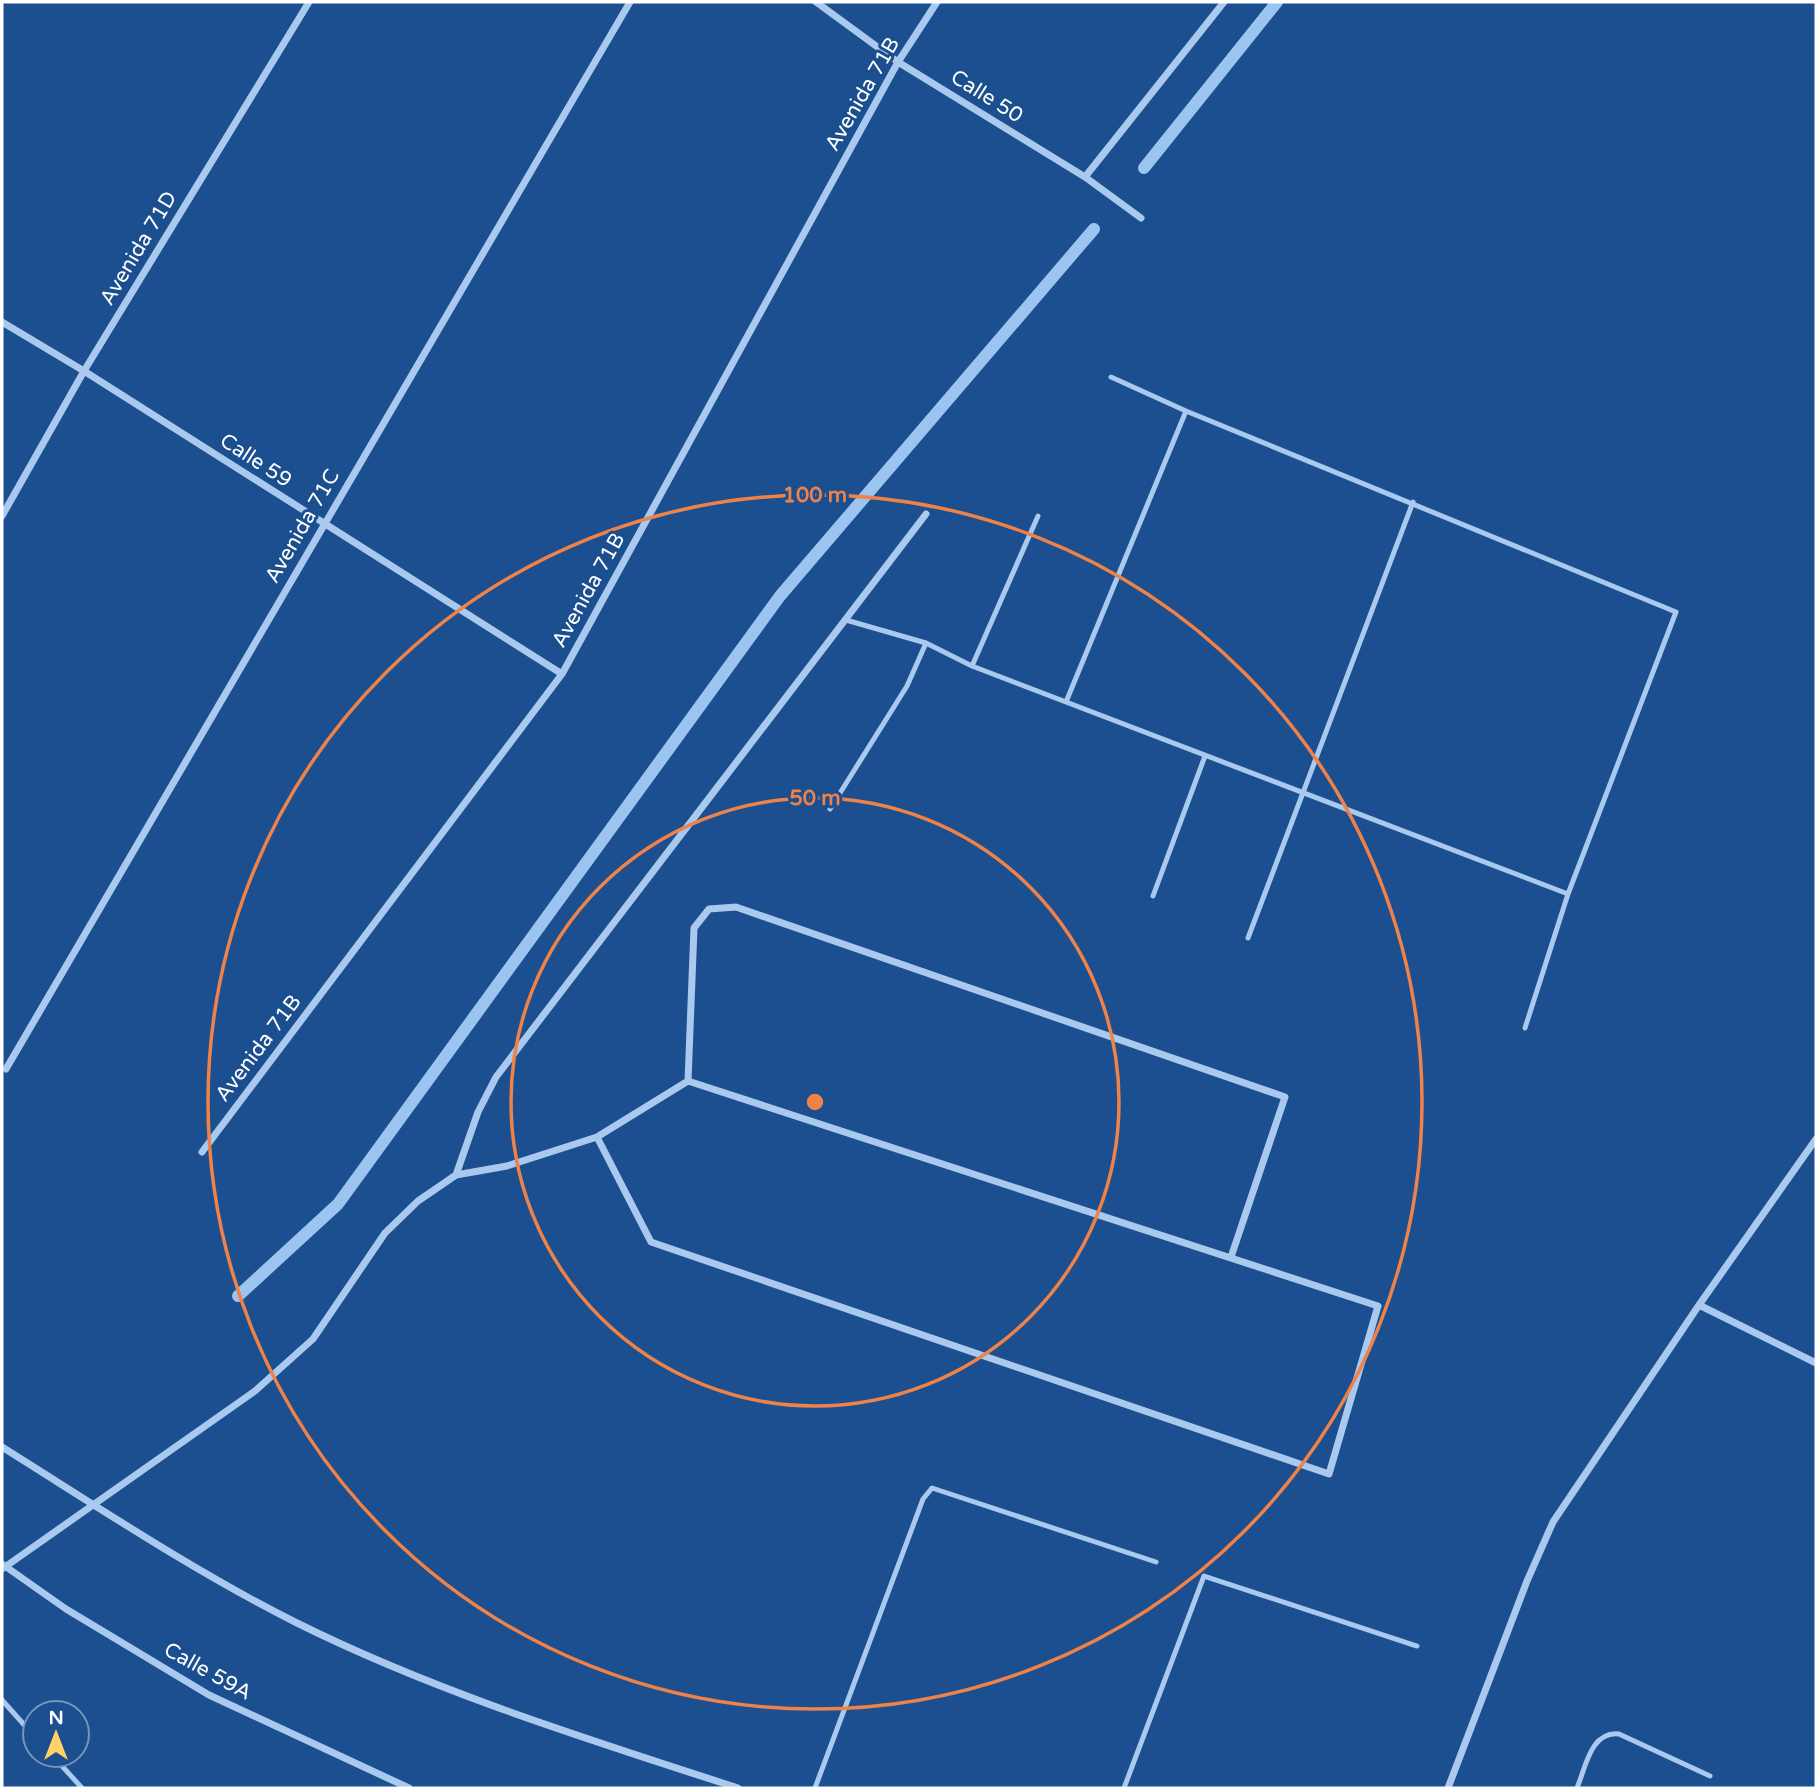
<svg xmlns="http://www.w3.org/2000/svg" width="1818" height="1790" viewBox="0 0 1818 1790" font-family="'Varela Round',sans-serif">
	<rect width="100%" height="100%" fill="#1b4f8f"/>
	<g fill="none" stroke-linecap="round" stroke-linejoin="round">
		<path stroke="#9cc4f0" stroke-width="12" d="M1144 168 1277 2
			M238 1296 338 1204 780 596 1094 229"/>
		<path stroke="#a9c9ee" stroke-width="5" d="M1111 377 1186 411 1676 612 1568 894 1525 1028
			M846 620 926 643 972 666 1568 894
			M972 666 1038 516
			M1066 702 1186 411
			M830 809 907 686 926 643
			M1153 896 1205 756
			M1248 938 1413 502
			M2 1700 35 1737
			M52 1755 82 1788
			M815 1788 923 1499 932 1488 1156 1562
			M1124 1788 1204 1576 1417 1646
			M1577 1788C1586 1766 1591 1731 1619 1734L1710 1776"/>
		<path stroke="#a9c9ee" stroke-width="7" d="M816 2 898 62 1085 177 1141 218
			M1085 177 1224 2
			M2 322 84 371 562 674
			M2 516 84 371 309 2
			M6 1069 630 2
			M688 1081 1378 1306 1329 1474 651 1242 597 1137Z
			M688 1081 694 928 709 909 736 907 1285 1097 1231 1257
			M202 1152 562 674 898 62 937 2
			M456 1175 478 1112 496 1077 926 514
			M1699 1305 1816 1363
			M2 1447C98 1507 195 1572 297 1623 438 1693 588 1739 738 1788
			M2 1564 66 1609 209 1695 409 1788
			M2 1569 255 1391 313 1339 385 1233 418 1201 456 1175 507 1166 597 1137
			M1448 1788 1527 1581 1553 1522 1699 1305 1816 1139"/>
	</g>
	<g fill="none" stroke="#ee8249" stroke-width="3.5">
		<circle cx="815" cy="1102" r="304"/>
		<circle cx="815" cy="1102" r="607"/>
	</g>
	<g text-anchor="middle" stroke-width="6" stroke-linejoin="round" paint-order="stroke">
		<g font-size="21" fill="#fff" stroke="#1b4f8f">
			<text transform="translate(862 94) rotate(-60)" y="7">Avenida 71B</text>
			<text transform="translate(987 96) rotate(32)" y="7">Calle 50</text>
			<text transform="translate(138 248) rotate(-59)" y="7">Avenida 71D</text>
			<text transform="translate(256 460) rotate(33)" y="7">Calle 59</text>
			<text transform="translate(302 526) rotate(-60)" y="7">Avenida 71C</text>
			<text transform="translate(588 590) rotate(-61)" y="7">Avenida 71B</text>
			<text transform="translate(258 1048) rotate(-53)" y="7">Avenida 71B</text>
			<text transform="translate(208 1671) rotate(29)" y="7">Calle 59A</text>
		</g>
	</g>
	<circle cx="815" cy="1102" r="10" fill="#ee8249" stroke="#1b4f8f" stroke-width="3.5"/>
	<g font-size="21" text-anchor="middle" font-weight="bold" fill="#ee8249" stroke="#1b4f8f" stroke-width="6" stroke-linejoin="round" paint-order="stroke">
		<text x="815" y="502">100 m</text>
		<text x="815" y="805">50 m</text>
	</g>
	<rect width="1818" height="1790" fill="none" stroke="#ffffff" stroke-width="7"/>
	<g transform="translate(56 1734)"><circle r="33" fill="#1b4f8f" stroke="#7695bc" stroke-width="2"/>
	<path d="M0-5L12 26L0 18L-12 26Z" fill="#ffd166"/>
	<text y="-10" font-size="19" font-weight="bold" text-anchor="middle" fill="#ffffff">N</text>
	</g>
</svg>
